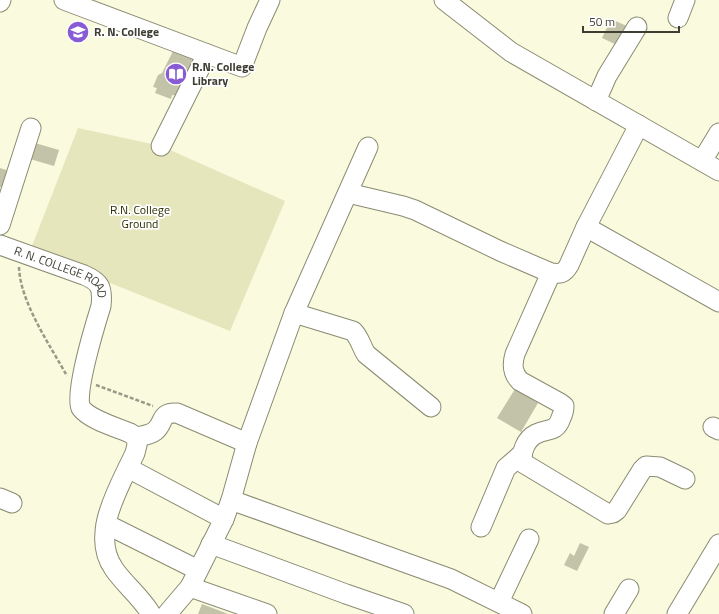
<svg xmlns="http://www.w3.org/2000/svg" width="719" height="614" viewBox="0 0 719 614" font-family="'Titillium Web',sans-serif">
	<rect width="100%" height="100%" fill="#f9fade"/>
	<path fill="#e5e6bc" d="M78 128 161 146 285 201 230 331 30 251Z"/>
	<path fill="#c3c3a9" d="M611 19 629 27 619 46 602 38Z
		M174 49 198 60 178 96 172 95 171 99 155 93 157 88 153 87 158 75 162 73Z
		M35 143 59 150 54 166 30 159Z
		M0 168 16 173 10 191 0 187Z
		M515 389 538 403 521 432 497 418Z
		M580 543 589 547 577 571 564 565 570 553 574 556Z
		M202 604 223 612 228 614H198Z"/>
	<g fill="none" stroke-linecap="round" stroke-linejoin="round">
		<g stroke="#8a8b72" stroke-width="21">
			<g id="minor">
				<path d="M64 0 242 67 257 28 270 0"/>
				<path d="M444 0 511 52 719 171"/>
				<path d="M0 2 1 0"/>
				<path d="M678 18 685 0"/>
				<path d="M596 101 607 76 637 27"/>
				<path d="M161 146 207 54"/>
				<path d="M702 161 719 133"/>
				<path d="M348 193 403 206 415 210 500 251 551 273C560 274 564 274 569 265L586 227 639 125"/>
				<path d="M0 225 31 128"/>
				<path d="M586 227 719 302"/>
				<path id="s1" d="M0 245 84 275C100 282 103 287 101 306 96 322 73 397 81 408 90 420 116 427 130 433L136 437 137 445 135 453C120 486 89 534 114 569 125 585 141 597 151 614"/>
				<path d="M551 273 515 354C512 364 512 373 520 381L560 403 564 406C564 411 563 414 561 418 556 433 548 428 536 434 526 439 520 453 523 463L608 514 613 513 617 510 642 470 646 466 660 467 685 479"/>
				<path d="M294 313 353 331C360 338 361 346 366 354L431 407"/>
				<path d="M713 427 719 430"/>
				<path d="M136 437C142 436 150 435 155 431 165 423 159 412 177 413L247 443"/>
				<path d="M128 468 224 519"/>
				<path d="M0 498 12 503"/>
				<path d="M231 500 451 579 522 614"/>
				<path d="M106 524 198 570"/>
				<path d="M481 527 506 468 522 454"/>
				<path d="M211 544 346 594 404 614"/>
				<path d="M190 587 267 614"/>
				<path d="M499 602 529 539"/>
				<path d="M167 614 190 587 224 519 231 500 247 443 294 313 368 147"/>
				<path d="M614 614 629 589"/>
				<path d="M677 614 719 544"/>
			</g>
		</g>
		<path stroke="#999a86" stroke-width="2.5" stroke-dasharray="4 2" stroke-linecap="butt" d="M19 267C20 302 50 345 67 376
			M96 385 153 406"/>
		<use href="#minor" stroke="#fff" stroke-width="19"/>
	</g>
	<defs>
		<g id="university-disc" transform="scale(1.15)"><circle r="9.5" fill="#885bd5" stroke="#fff"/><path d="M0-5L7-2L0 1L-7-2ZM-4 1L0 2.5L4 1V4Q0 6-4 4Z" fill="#fff"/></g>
		<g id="library-disc" transform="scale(1.15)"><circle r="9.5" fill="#885bd5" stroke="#fff"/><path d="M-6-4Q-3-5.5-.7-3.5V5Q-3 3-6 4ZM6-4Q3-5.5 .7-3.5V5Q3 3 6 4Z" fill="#fff"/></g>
	</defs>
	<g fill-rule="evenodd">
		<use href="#university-disc" x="78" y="32"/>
		<use href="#library-disc" x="176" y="74"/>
	</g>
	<g text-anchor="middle" stroke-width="3.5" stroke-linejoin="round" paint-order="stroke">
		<g font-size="12" font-weight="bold" fill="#3e3e33" stroke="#fff" text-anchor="start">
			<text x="94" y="36">R. N. College</text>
			<text x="192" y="71">R.N. College<tspan x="192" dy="14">Library</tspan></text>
		</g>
		<g font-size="12" fill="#2d2b00" stroke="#fff">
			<text x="140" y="214">R.N. College<tspan x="140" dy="14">Ground</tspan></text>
		</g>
		<g font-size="12" fill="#3e3e33" stroke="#fff">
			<text dy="4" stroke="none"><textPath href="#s1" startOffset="68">R. N. COLLEGE ROAD</textPath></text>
		</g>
	</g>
	<path d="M583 26v6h96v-6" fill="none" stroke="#3e3e33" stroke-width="2"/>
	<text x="589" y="26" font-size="12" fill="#3e3e33" stroke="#ffffff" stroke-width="3" paint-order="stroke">50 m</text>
</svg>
